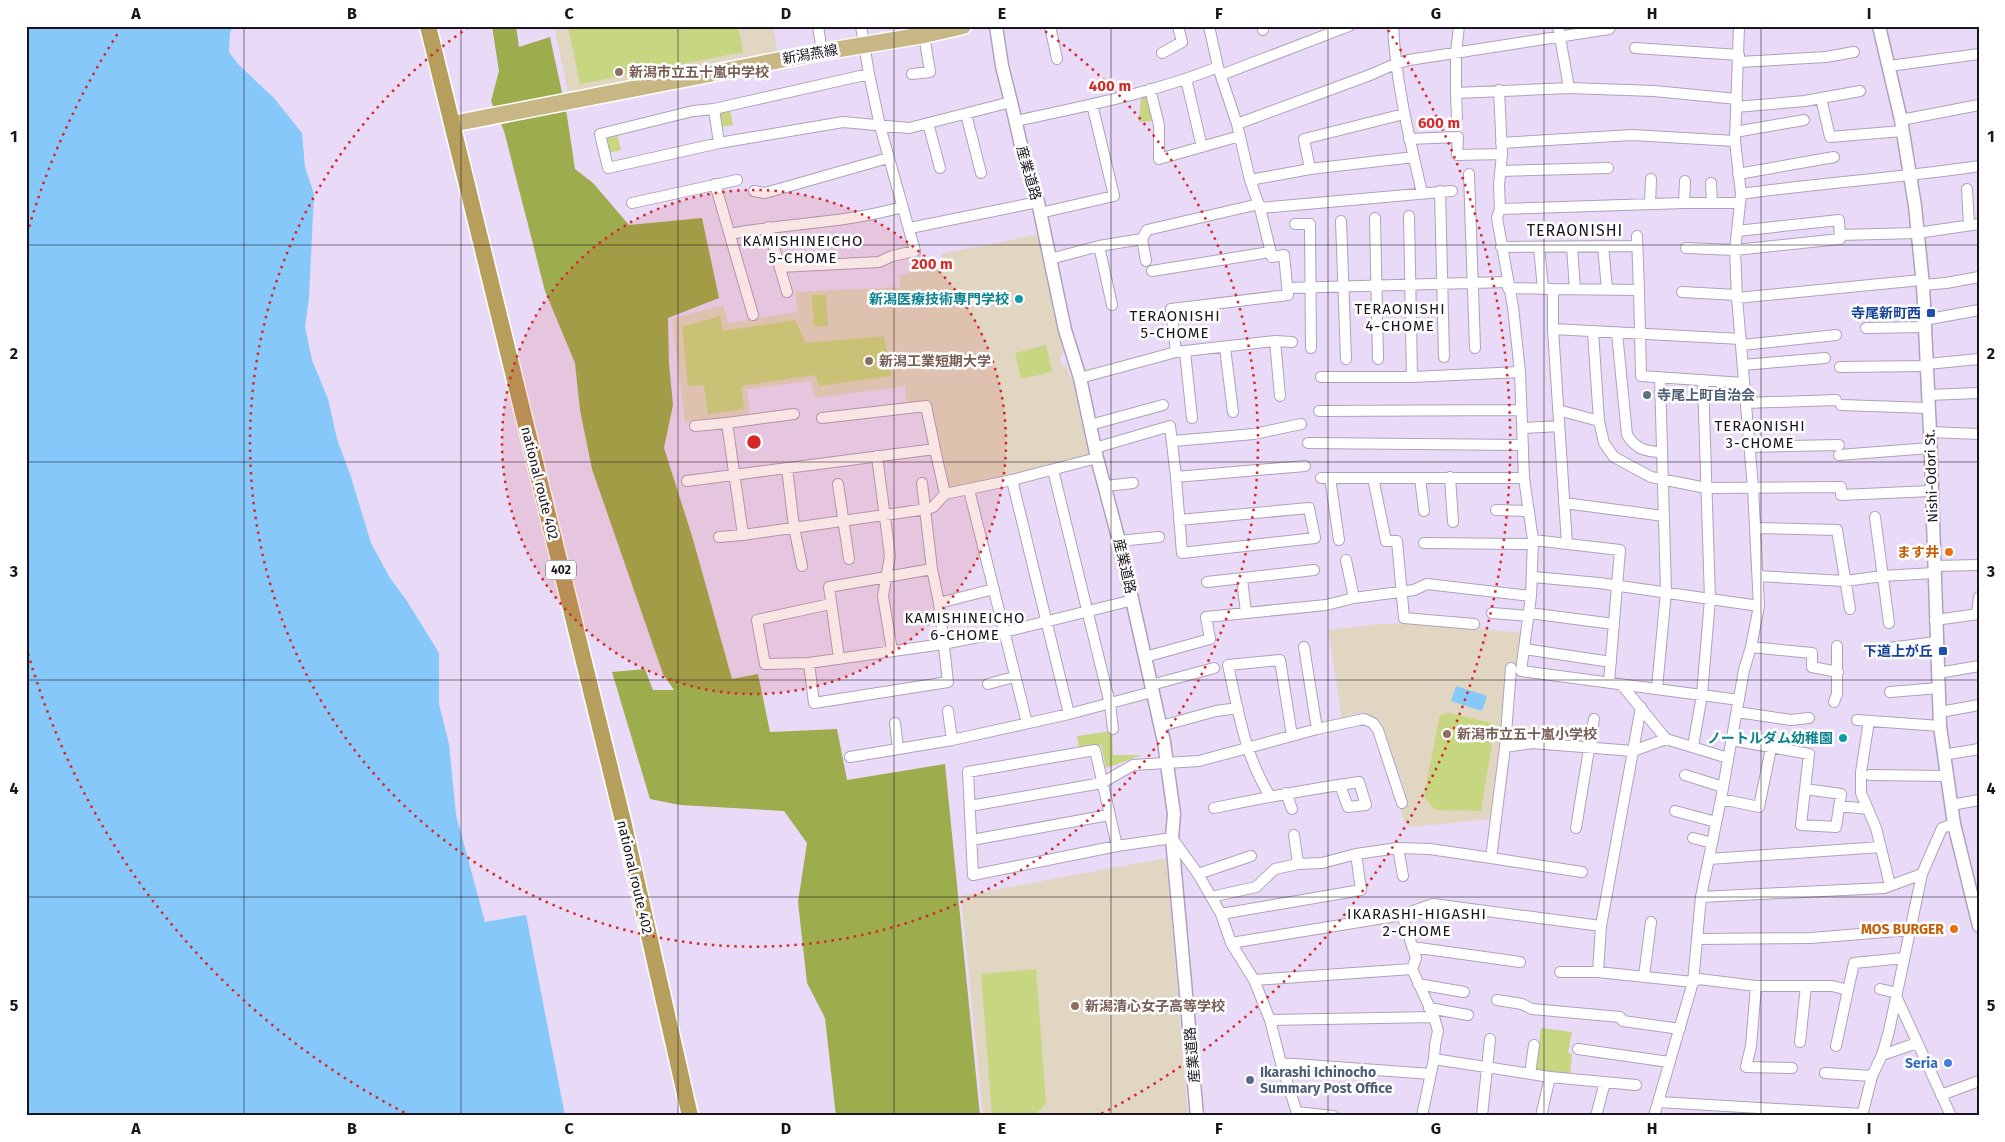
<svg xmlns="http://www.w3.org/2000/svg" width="2005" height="1142" viewBox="0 0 2005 1142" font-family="'Fira Sans','Noto Sans JP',sans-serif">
	<rect width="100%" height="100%" fill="#e9dbf8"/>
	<path fill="#e1d6c2" d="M554 26H773L778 52 568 92Z
		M1040 234 1060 333 1063 353 1060 357 1062 365 1066 367 1073 383 1089 457 952 489 944 484 936 426 930 402 906 405 905 386 816 398 810 381 747 389 750 416 685 423 672 319 723 305 728 323 798 312 795 292 901 287 899 276 942 265 941 254Z
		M1425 623 1522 633 1508 743 1491 819 1411 827 1405 823 1396 798 1406 793 1382 724 1376 718 1362 713 1342 718 1328 630 1378 624Z
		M1166 858 1188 1116H983L961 896Z"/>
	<path fill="#c7d681" d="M568 26H738L743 52 580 84Z
		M1141 96 1148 98 1154 121 1139 122Z
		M730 110 733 125 718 128 717 113Z
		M617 134 621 150 608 153 604 141 606 137Z
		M812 295H826L828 326 814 327Z
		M720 316 723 331 795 320 806 343 884 336 892 376 819 386 815 375 741 386 744 409 708 414 704 385 688 386 682 327Z
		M1046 345 1052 372 1021 379 1015 353Z
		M1449 713 1495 724 1481 811 1435 810 1424 796 1440 715Z
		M1112 731 1113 755H1142L1106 768 1101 745 1079 748 1077 736Z
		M1036 969 1046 1103 1036 1114 992 1115 981 974Z
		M1541 1028 1572 1032 1568 1053 1572 1054 1570 1076 1536 1071Z"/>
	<path fill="#9dac4c" d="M492 26H516L519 47 550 37 567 116 575 169 593 183 629 225 702 218 719 298 668 318 669 364 673 405 664 448 692 536 732 679 758 674 770 732 837 729 847 780 945 764 980 1116H836L825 1018 807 983 798 902 807 843 784 811 680 805 650 799 612 672 645 669 653 690H674L663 674 592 469 580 410 575 363 545 291 504 131 491 101 499 71Z"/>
	<path fill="#87c8fb" d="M26 26H233L230 33 229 52 239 65 274 98 302 133 305 167 314 194 309 298 305 327 312 360 328 399 337 439 351 477 371 543 390 578 407 601 439 653V704L449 744 456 815 485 922 526 915 565 1116H26Z
		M1456 686 1487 696 1482 711 1451 701Z"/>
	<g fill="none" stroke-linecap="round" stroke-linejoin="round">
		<g stroke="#afa1bd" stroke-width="12">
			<path id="minor" d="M818 26 822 52
				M1050 26 1057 59
				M1262 26 1263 30
				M1393 26C1396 84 1409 136 1422 193
				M1459 26 1456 52V93L1569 88 1654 91 1737 99
				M1558 26 1569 88
				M1635 48 1739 55
				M1162 53 1182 42 1178 26
				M1739 62 1826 57 1854 52
				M1889 66 1979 54
				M912 74 930 72 924 35
				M1221 75 1349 26
				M1186 79 1202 147
				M1150 89 1159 125V159L1240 136
				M1499 90 1502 154 1499 185 1500 209 1497 218 1513 307 1520 372 1524 478 1533 540 1531 596 1521 671 1739 700
				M1456 93 1457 117
				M1821 98 1830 137 1902 131
				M1736 107 1805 101 1860 91
				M714 109 869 74
				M966 114 981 173
				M1901 120 1979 105
				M1016 121C1084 106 1153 93 1218 67
				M928 123 940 168
				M1237 124 1370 75 1395 64 1409 60 1609 29 1611 26
				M1735 132 1804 120
				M1409 139 1458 137 1457 155 1502 154
				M719 143 714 109 693 111 600 134 608 168 719 143 843 122 909 128 1011 102
				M1501 143 1632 135 1735 141
				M1310 169 1304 139 1404 114
				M1500 171 1608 168
				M1469 174 1475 348
				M1738 174 1834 157
				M1250 180 1310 169 1414 157
				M1711 183 1712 203
				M715 184 753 315
				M1967 189 1969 225
				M754 191 765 193 888 158
				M1440 191 1444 357
				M1741 194C1820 183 1900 178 1979 166
				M632 203 737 180
				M1684 203 1685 181
				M1650 204 1651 179
				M1260 208 1452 191
				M1500 209 1684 203H1740
				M1040 213 1114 196 1092 104
				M1409 216 1412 377
				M1375 218 1378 359
				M1341 221 1346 359
				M1295 224H1310L1311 348
				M768 227 787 292
				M910 228 1038 202
				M730 234C787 223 847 223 902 207
				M1840 235 1917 233 1979 224
				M1637 236 1639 290
				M1142 239 1146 261
				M1099 246 1112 305
				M1603 246 1607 289
				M1501 247 1637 246
				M1539 247 1543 289
				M1572 247 1575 289
				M1686 248 1735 250 1840 239 1839 220 1737 231
				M1050 259 1099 246 1142 239 1147 230 1259 204
				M780 267 879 262 892 256 915 251 880 126 869 74 861 26
				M1152 271 1270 252
				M1923 285 1946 283 1979 277
				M1287 288 1507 282
				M1508 288 1553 289V329L1741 339
				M1553 289 1639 290 1641 376 1744 383
				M1682 292 1737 295
				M1737 298 1921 280
				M1924 320 1979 310
				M1866 328 1925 327
				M1553 329 1567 544
				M1593 332 1599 421 1604 443 1614 457 1651 477 1706 488 1841 487V495L1931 491
				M1617 333 1627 435C1636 449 1646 452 1662 452
				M1275 341 1280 396
				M1742 345 1836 335
				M1225 348 1233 412
				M1176 352 1275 341 1292 342
				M1185 352 1192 418
				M1927 364 1979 359
				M1743 365 1825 358
				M1840 367 1927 366
				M1321 377H1412L1520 372
				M1080 378 1176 352 1171 309 1288 295 1284 255 1272 257 1260 208 1250 180 1237 124 1218 67 1209 26
				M1928 395 1979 393
				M1746 403 1836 400
				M1841 405 1928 408
				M1558 410 1599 421
				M1319 411 1521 410
				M794 414 727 423 743 535 927 509 933 507 945 494 1012 480 1097 458
				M822 418 926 406 935 449
				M1090 425 1163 405
				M695 426 727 423
				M1522 428 1559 426
				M1930 432 1979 434
				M1173 441 1254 434 1301 424
				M1308 443 1523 445
				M1750 447 1839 445
				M1095 448 1170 426 1176 477 1305 466
				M1839 455 1930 448
				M877 456 890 556 883 596 892 650
				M787 468 794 527 802 566
				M1053 470 1110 704 1113 729
				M1176 477 1182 553 1315 538 1309 508 1179 520
				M1450 477 1453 522
				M1321 478H1524
				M1330 478 1339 540
				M1373 478 1386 541H1397L1404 618 1474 624
				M1420 478 1424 511
				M1012 480 1069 714
				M687 481 935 449 945 494
				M838 484 849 559
				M1106 486 1133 483
				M969 490 1027 723
				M1564 503 1664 516
				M1496 510 1529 511
				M1875 517 1889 623
				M1755 528 1837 530 1850 609
				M719 537 743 535
				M1533 540 1620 550 1609 682
				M1119 541 1159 537
				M1424 543 1533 544
				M1346 560 1354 598
				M1934 566 1979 565
				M1758 576 1845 581 1883 576 1934 573
				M1533 577 1599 583 1759 606
				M1242 579 1246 613
				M1207 582 1314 570
				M939 603 994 589
				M830 604 757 620 765 664 809 663 943 644 1004 632 1133 600
				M1492 613 1528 616
				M1529 613 1614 624
				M1977 614 1979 597
				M1935 620 1979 614
				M1304 647 1317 729
				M1751 647 1812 653V667L1838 672
				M1524 649 1611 662
				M1881 649 1936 642
				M1145 657 1210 639 1206 617 1326 605 1354 598 1414 590 1427 584 1531 596
				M839 658 829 587 932 569
				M809 663 814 703 948 682 939 603 932 569 922 483
				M1938 673 1979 666
				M988 684 1014 677
				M1621 684 1666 739
				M1151 685 1214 668
				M1657 688 1666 592 1660 377
				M1890 692 1939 688
				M1834 702 1837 694V646
				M1641 707 1601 926 1598 972 1693 982 1699 979 1756 986H1832L1848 990 1854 963 1904 958
				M948 711 952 740
				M1737 712 1791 720 1809 718
				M1940 712 1979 705
				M1857 720 1940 726
				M1869 721 1861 772V793L1876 828 1890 885
				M895 723 898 749
				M1161 726 1216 711 1238 708
				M1731 740 1809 754 1801 825 1836 827 1841 794 1805 789
				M1693 746 1702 695 1710 599 1703 380
				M1505 747 1532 743 1633 751 1666 739 1728 758
				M1943 755 1979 749
				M850 757 952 740 1069 714 1152 692
				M1685 775 1723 787
				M1870 775 1946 776
				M1286 793 1292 809
				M1270 796C1245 757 1238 710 1228 665L1280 660 1292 736
				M1721 799 1759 807 1771 748
				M1951 805 1979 800
				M970 806 1102 783 1133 765 1199 761 1317 729 1364 719 1373 723 1378 730 1402 803
				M1839 806 1868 809
				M1214 808C1262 798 1310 789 1359 782L1366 805 1348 807 1340 785
				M1675 811 1716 822
				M1576 828 1594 719
				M1294 835 1298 864
				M1693 838 1712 843
				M972 840 1109 815
				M1117 846 1095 750 968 772 973 875 1117 846 1172 838 1198 874 1221 914 1231 943 1254 980 1270 1020 1281 1063 1298 1116
				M1398 848 1403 876
				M1491 858 1582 872
				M1709 859 1881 847
				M1198 874 1251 856
				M1211 897 1256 887 1275 869 1298 864 1322 863 1356 854 1398 848 1430 849 1491 858 1505 747 1511 668
				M1701 897 1884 888 1922 874
				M1221 914 1361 890 1356 854
				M1402 915 1416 958 1412 969
				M1698 939 1811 938 1910 930
				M1231 943 1402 915 1433 904 1601 926
				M1412 947 1520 962
				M1560 972H1598
				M1644 976 1651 922
				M1254 980 1412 969 1434 1017
				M1418 984 1464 992
				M1756 986 1751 1046 1746 1067 1792 1068
				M1880 989 1897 993
				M1896 996 1951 1116
				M1497 1000 1522 1004 1532 1009 1620 1017 1623 1021 1680 1029
				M1429 1008 1468 1015
				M1270 1020 1434 1017 1438 1031 1435 1045 1434 1059 1422 1116
				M1800 1042 1806 986
				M1836 1046 1848 990
				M1578 1049 1669 1062
				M1882 1055 1917 1043
				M1434 1059 1550 1077 1636 1085
				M1281 1063 1431 1074
				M1825 1073 1872 1076
				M1530 1074 1534 1045
				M1941 1095 1979 1081
				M1659 1102 1862 1114
				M1296 1112 1333 1116
				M1482 1116 1490 1039
				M1541 1116 1550 1077
				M1596 1116 1605 1082
				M1654 1116 1693 982 1701 897 1721 799 1744 670 1751 647 1759 606 1753 488 1737 298 1735 250 1741 194 1735 141 1739 26
				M1862 1116 1872 1076 1882 1055 1889 1031 1922 874 1942 828 1954 824"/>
		</g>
		<g stroke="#afa1bd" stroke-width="15">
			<path id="tertiary" d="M996 26 1002 66 1011 102 1024 158 1038 202 1065 330 1080 378 1097 458 1119 541 1164 742 1174 814 1172 838 1197 1116
				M1879 26 1901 120 1915 206 1923 285 1930 432 1940 726 1954 824 1979 926"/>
		</g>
		<g stroke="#fff" stroke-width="19">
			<path id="primary" d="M452 124 822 52 924 35 963 26"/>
		</g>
		<g stroke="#fff" stroke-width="19">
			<path id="trunk" d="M428 26 623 821 690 1116"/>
		</g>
		<use href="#minor" stroke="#fff" stroke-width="10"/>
		<use href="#tertiary" stroke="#fff" stroke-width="12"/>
		<use href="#primary" stroke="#c8b685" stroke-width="16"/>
		<use href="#trunk" stroke="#b69e5c" stroke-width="16"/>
	</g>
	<path fill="none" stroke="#19141e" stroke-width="1" stroke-opacity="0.55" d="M244 26V1116M461 26V1116M678 26V1116M894 26V1116M1111 26V1116M1328 26V1116M1544 26V1116M1761 26V1116M26 245H1979M26 462H1979M26 680H1979M26 897H1979"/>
	<circle cx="754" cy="442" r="252" fill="#d62828" fill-opacity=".12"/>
	<g fill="none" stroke="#d62828" stroke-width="2.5" stroke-dasharray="2.5 5">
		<circle cx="754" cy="442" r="252"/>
		<path d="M1039 27A504 504 0 1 1 469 27"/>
		<path d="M411 1116A756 756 0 0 1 27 650M27 234A756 756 0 0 1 120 30M1388 30A756 756 0 0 1 1097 1116"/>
	</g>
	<g fill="#8d6e63" stroke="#fff" stroke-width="2">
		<circle cx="619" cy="72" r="5"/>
		<circle cx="869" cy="361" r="5"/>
		<circle cx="1447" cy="734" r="5"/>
		<circle cx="1075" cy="1006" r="5"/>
	</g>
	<g fill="#0f9aa8" stroke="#fff" stroke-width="2">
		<circle cx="1019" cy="299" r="5"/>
		<circle cx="1843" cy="738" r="5"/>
	</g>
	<g fill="#1a4fb4" stroke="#fff" stroke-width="2">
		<rect x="1926" y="308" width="10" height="10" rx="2.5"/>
		<rect x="1938" y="646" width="10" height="10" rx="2.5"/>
	</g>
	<g fill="#5c6f8a" stroke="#fff" stroke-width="2">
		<circle cx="1647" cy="395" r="5"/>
		<circle cx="1250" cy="1080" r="5"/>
	</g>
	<g fill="#e8710a" stroke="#fff" stroke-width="2">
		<circle cx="1949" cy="552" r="5"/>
		<circle cx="1954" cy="929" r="5"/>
	</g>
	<circle fill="#3f7fe0" stroke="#fff" stroke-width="2" cx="1948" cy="1063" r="5"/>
	<g text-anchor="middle" stroke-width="5" stroke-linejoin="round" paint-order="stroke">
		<rect fill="#fff" stroke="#5e5a62" stroke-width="1" x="546" y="560.5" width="30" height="19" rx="4"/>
		<g font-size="12" font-weight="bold" fill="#19141e">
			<text x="561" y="574">402</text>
		</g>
		<g font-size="14" fill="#19141e" stroke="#fff">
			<text transform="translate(810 54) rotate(-10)" y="5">新潟燕線</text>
			<text transform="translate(1029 173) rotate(74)" y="5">産業道路</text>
			<text transform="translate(1931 476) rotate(-92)" y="5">Nishi-Odori St.</text>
			<text transform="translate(540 483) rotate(76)" y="5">national route 402</text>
			<text transform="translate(1125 566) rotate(77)" y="5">産業道路</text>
			<text transform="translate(635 877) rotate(77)" y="5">national route 402</text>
			<text transform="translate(1192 1055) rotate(-95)" y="5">産業道路</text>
		</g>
		<g font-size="14" font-weight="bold" fill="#785e54" stroke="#fff" text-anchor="start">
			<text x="629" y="77">新潟市立五十嵐中学校</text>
			<text x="879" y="366">新潟工業短期大学</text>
			<text x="1457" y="739">新潟市立五十嵐小学校</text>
			<text x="1085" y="1011">新潟清心女子高等学校</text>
		</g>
		<g font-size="14" font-weight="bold" fill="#0d838f" stroke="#fff" text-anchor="end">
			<text x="1009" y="304">新潟医療技術専門学校</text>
			<text x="1833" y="743">ノートルダム幼稚園</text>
		</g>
		<g font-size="14" font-weight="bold" fill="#164399" stroke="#fff" text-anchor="end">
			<text x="1921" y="318">寺尾新町西</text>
			<text x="1933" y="656">下道上が丘</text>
		</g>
		<g font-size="14" font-weight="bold" fill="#4e5e75" stroke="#fff" text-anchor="start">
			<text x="1657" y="400">寺尾上町自治会</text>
			<text x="1260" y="1077">Ikarashi Ichinocho<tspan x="1260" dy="16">Summary Post Office</tspan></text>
		</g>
		<g font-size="14" font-weight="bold" fill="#c56008" stroke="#fff" text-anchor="end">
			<text x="1939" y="557">ます井</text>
			<text x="1944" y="934">MOS BURGER</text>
		</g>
		<g font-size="14" font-weight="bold" fill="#366cbe" stroke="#fff" text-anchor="end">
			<text x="1938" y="1068">Seria</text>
		</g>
		<g font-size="15" letter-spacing="1" fill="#19141e" stroke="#fff">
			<text x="803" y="246">KAMISHINEICHO<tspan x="803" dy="17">5-CHOME</tspan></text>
			<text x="1400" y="314">TERAONISHI<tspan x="1400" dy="17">4-CHOME</tspan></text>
			<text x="1175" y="321">TERAONISHI<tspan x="1175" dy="17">5-CHOME</tspan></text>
			<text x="1760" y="431">TERAONISHI<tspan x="1760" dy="17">3-CHOME</tspan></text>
			<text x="965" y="623">KAMISHINEICHO<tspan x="965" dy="17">6-CHOME</tspan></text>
			<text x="1417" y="919">IKARASHI-HIGASHI<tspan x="1417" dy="17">2-CHOME</tspan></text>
		</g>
		<g font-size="16" letter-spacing="1" fill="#19141e" stroke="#fff">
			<text x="1575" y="236">TERAONISHI</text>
		</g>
	</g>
	<circle cx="754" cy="442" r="8" fill="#d62828" stroke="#fff" stroke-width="2.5"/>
	<g font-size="15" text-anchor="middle" font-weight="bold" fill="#d62828" stroke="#fff" stroke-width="5" stroke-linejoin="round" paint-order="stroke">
		<text x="1110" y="91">400 m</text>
		<text x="1439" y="128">600 m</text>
		<text x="932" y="269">200 m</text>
	</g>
	<rect width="2005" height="1142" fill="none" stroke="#ffffff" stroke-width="55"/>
	<rect x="28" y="28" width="1950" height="1086" fill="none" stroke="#19141e" stroke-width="2"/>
	<g font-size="16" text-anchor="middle" font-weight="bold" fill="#19141e">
		<text x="136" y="19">A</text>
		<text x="352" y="19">B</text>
		<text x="569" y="19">C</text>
		<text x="786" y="19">D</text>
		<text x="1002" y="19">E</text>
		<text x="1219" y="19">F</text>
		<text x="1436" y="19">G</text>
		<text x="1652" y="19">H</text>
		<text x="1869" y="19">I</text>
		<text x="14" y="142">1</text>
		<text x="1991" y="142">1</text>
		<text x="14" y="359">2</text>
		<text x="1991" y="359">2</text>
		<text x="14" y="577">3</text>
		<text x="1991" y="577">3</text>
		<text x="14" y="794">4</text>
		<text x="1991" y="794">4</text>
		<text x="14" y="1011">5</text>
		<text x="1991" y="1011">5</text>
		<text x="136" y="1134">A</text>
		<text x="352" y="1134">B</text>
		<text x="569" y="1134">C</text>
		<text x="786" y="1134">D</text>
		<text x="1002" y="1134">E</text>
		<text x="1219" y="1134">F</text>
		<text x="1436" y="1134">G</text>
		<text x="1652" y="1134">H</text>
		<text x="1869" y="1134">I</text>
	</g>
</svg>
